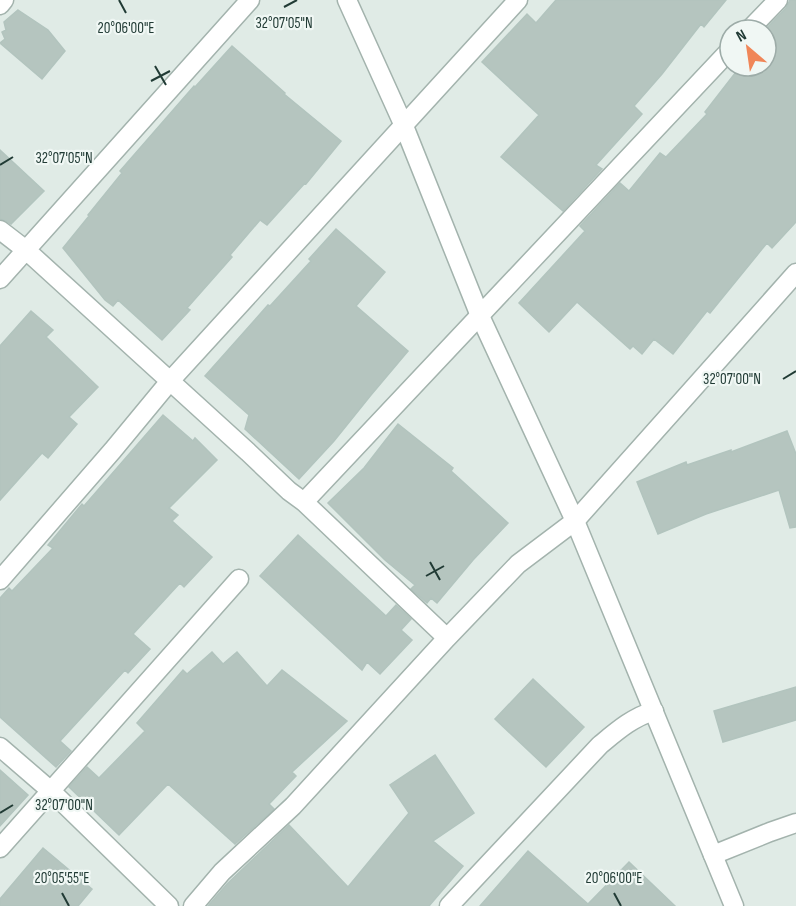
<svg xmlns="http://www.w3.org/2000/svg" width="796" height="906" viewBox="0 0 796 906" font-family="'Sofia Sans Condensed',sans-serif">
	<rect width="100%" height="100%" fill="#e0ebe6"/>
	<path fill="#b5c5bf" stroke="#b2c4be" stroke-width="1.5" d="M556 0H726L704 27 701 24 662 74 634 106 642 114 596 165 602 169 563 211 501 157 539 115 482 62 527 14 536 23Z
		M790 0H796V222L772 248 767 243 710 313 707 311 673 354 654 339 642 354 633 346 630 349 577 302 549 332 519 303 585 231 580 226 620 183 629 191 660 153 666 157 707 114 705 112 736 72 731 67V66H766V30H765L786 8Z
		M18 10 48 30 65 51 42 79 0 43 5 39 2 32 6 30 4 22Z
		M232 46 285 93 284 94 341 141 306 184 305 183 267 225 260 220 230 255 232 257 187 308 190 310 162 340 118 300 113 306 105 300 63 248 89 216 88 215 122 173 120 171 194 86 195 87Z
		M0 150 44 191 11 224 6 221 0 219Z
		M336 229 385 272 356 306 408 351 371 395 334 441 299 479 245 429 249 415 205 376 268 305 270 306 311 261 309 259Z
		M31 311 53 330 46 337 98 387 69 417 77 424 48 458 42 453 0 500V346Z
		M163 415 193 441 195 438 217 460 169 508 178 515 172 521 212 557 184 587 180 583 133 634 150 649 128 673 125 670 60 741 71 751 56 767 0 717V598L9 588 12 591 53 548 48 545 82 504 84 506Z
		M398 424 453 468 451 471 508 523 473 560 437 603 431 598 427 603 411 589 415 585 385 560 328 503 364 468Z
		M787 431 796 454V527L790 528 779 490 706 514 658 534 637 482 686 462 687 465 731 450V452Z
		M298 535 386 616 396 605 411 619 401 630 412 640 380 674 367 662 362 670 260 576Z
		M212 652 223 664 237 652 267 686 282 670 347 721 292 772 296 776 269 804 274 809 235 844 168 784 119 835 69 787 87 767 99 778 145 731 137 723 183 670 187 674Z
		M533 679 584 727 546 767 495 719Z
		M796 687V720L723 742 714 711Z
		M435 755 474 813 433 841 463 866 429 906H208L227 884 289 825 348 887 409 813 390 785Z
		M0 770 28 795 0 826Z
		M43 848 92 889 78 906H0V899Z
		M528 851 588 904 629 862 675 906H480Z"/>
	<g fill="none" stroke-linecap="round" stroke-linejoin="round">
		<g stroke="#a3b3ad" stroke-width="21">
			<path id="minor" d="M0 5 4 0
				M749 30 778 0
				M0 230 26 250 248 452 289 491 304 502 730 50
				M0 279 250 0
				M304 502 447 638
				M0 580 113 450 170 381 518 0
				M0 747 51 791 169 906
				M0 848 239 579
				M713 855 770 832 796 823
				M193 906 222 872 293 806 447 638 518 564 575 521 796 273
				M449 906 600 745C617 731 633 717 654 711"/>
		</g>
		<g stroke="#a3b3ad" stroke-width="21">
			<path id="tertiary" d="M347 0 404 126 480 316 575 521 734 906"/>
		</g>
		<use href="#minor" stroke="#fff" stroke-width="18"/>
		<use href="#tertiary" stroke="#fff" stroke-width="18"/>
	</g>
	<path fill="none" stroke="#213b35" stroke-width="2" d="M119 0 126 13M284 7 297 0M155 66 166 85M151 81 170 71M0 165 13 157M783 379 796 371M430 562 440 580M426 576 444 566M0 813 13 805M62 893 69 906M614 893 621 906"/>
	<g font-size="15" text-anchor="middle" fill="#213b35" stroke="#f0f7f4" stroke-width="4.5" stroke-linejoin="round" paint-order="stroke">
		<text x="284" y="28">32°07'05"N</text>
		<text x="126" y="33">20°06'00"E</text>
		<text x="64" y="163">32°07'05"N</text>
		<text x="732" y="384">32°07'00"N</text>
		<text x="64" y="810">32°07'00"N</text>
		<text x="62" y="883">20°05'55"E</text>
		<text x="614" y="883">20°06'00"E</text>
	</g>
	<g transform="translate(748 48) rotate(331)"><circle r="28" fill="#f0f7f4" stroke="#9daca8" stroke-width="1.5"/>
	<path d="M0-4.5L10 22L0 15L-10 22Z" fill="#f08658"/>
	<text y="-9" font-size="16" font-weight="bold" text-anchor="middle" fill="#213b35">N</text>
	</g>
</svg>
